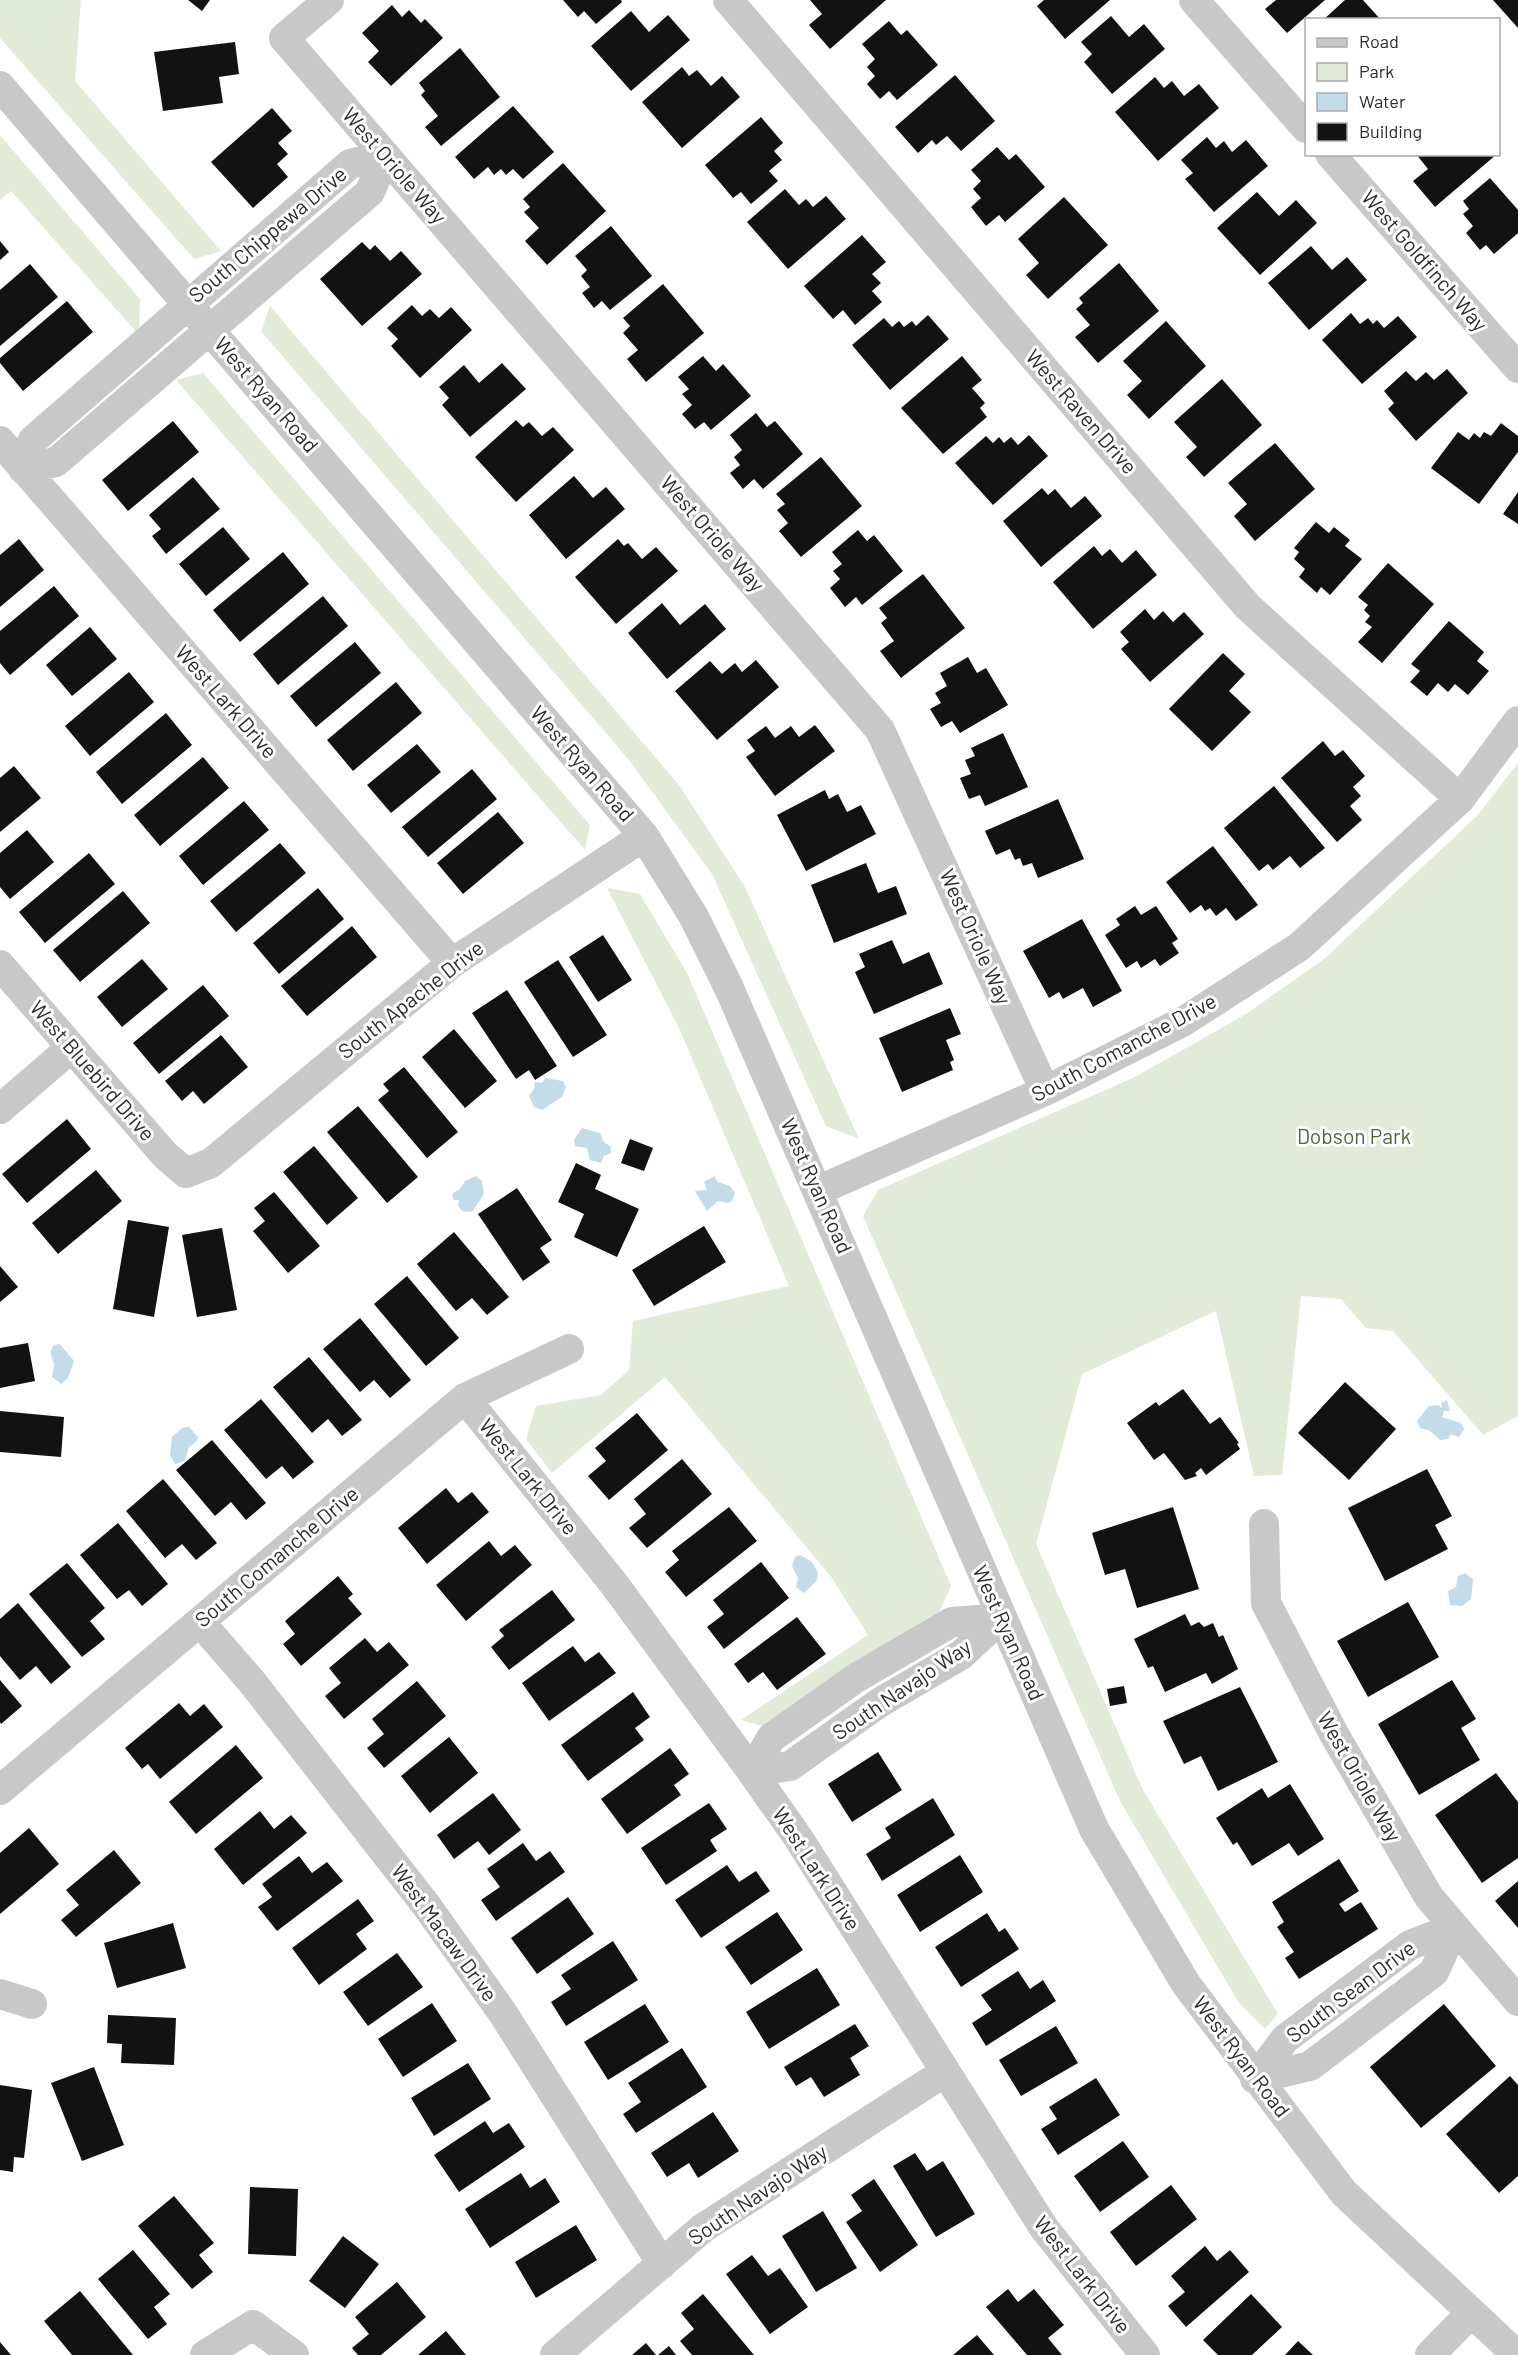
<svg xmlns="http://www.w3.org/2000/svg" width="1518" height="2355" viewBox="0 0 1518 2355" font-family="Barlow,sans-serif">
	<rect width="100%" height="100%" fill="#fff"/>
	<path fill="#e2ead8" d="M0 0H81L75 81 221 251 194 259 0 38Z
		M0 135 140 299 139 335 11 191 0 200Z
		M270 306 679 785 745 887 859 1139 826 1126 712 874 629 760 261 331Z
		M203 373 590 825 585 850 176 380Z
		M1518 763V1416L1483 1435 1393 1331 1366 1328 1341 1299 1301 1296 1282 1475 1254 1476 1216 1311 1082 1374 1036 1544 1143 1790 1278 2014 1265 2029 1239 2003 1120 1801 863 1216 878 1190 1135 1077 1246 1014 1324 959 1477 816Z
		M607 888 640 894 687 973 951 1586 936 1619 766 1727 741 1720 868 1635 832 1578 665 1377 552 1473 526 1439 536 1406 601 1395 629 1370 633 1321 789 1286 679 1028Z"/>
	<path fill="#c4dbea" d="M546 1078 563 1081 566 1087 562 1097 542 1110 534 1107 529 1096 534 1089 535 1082 542 1083Z
		M582 1128 600 1133 604 1142 611 1147V1153L604 1156 601 1163 590 1160 587 1148 575 1146 574 1140Z
		M476 1176 482 1181 484 1194 472 1212 462 1211 458 1206 459 1200H454L452 1194 460 1189 465 1181Z
		M714 1176 718 1182 730 1186 735 1193 732 1201 728 1203 718 1201 707 1211 695 1191 707 1190 704 1182Z
		M60 1344 74 1361 68 1378 61 1384 52 1377 54 1364 50 1352 54 1345Z
		M1447 1400 1450 1411H1444L1442 1417 1461 1423 1464 1429 1459 1437 1451 1434 1448 1439 1440 1440 1430 1431 1420 1428 1417 1421 1429 1406 1438 1405 1442 1408 1441 1403Z
		M189 1427 198 1437 197 1441 189 1447 185 1461 175 1464 170 1455 172 1437 182 1428Z
		M800 1555 812 1562 818 1573 817 1580 804 1593 796 1587 798 1578 792 1566 795 1557Z
		M1465 1573 1473 1579 1471 1599 1462 1606 1450 1605 1448 1591 1456 1587 1458 1576Z"/>
	<path fill="#121212" d="M188 0H210L202 11Z
		M563 0H621L622 2 596 24 584 11 578 17Z
		M810 0H886L830 49 809 25 822 14Z
		M1044 0H1110L1065 39 1037 6Z
		M1276 0H1325L1287 33 1265 9Z
		M1345 0H1363L1381 20H1323Z
		M1493 0H1518V28Z
		M392 5 402 17 409 10 421 23 425 19 443 38 391 86 368 62 379 51 362 33Z
		M631 11 649 32 668 15 690 40 631 91 591 46Z
		M1111 16 1129 37 1144 24 1165 49 1112 94 1084 62 1092 54 1081 42Z
		M889 21 901 35 907 30 938 65 897 100 889 91 880 99 867 84 875 76 867 67 875 59 862 44Z
		M235 42 239 74 219 77 223 103 163 111 154 52Z
		M460 48 500 97 441 146 425 127 438 116 421 95 425 91 419 83Z
		M682 67 689 76 697 70 711 86 722 76 740 97 682 148 642 102Z
		M955 75 995 121 961 151 947 136 936 145 932 140 918 153 895 127Z
		M1155 77 1164 88 1172 81 1184 96 1199 84 1219 108 1158 161 1115 112Z
		M513 106 554 152 523 179 513 169 506 175 501 169 494 175 488 167 474 179 455 157Z
		M272 108 292 131 278 143 288 154 277 164 288 177 253 208 211 162Z
		M761 117 783 143 774 151 782 160 769 171 778 181 751 204 741 192 733 198 705 165Z
		M1207 137 1216 148 1224 141 1232 152 1246 140 1268 166 1214 212 1185 179 1193 173 1181 160Z
		M997 147 1009 160 1016 154 1045 187 1005 222 999 215 986 226 971 207 981 198 973 189 981 181 971 170Z
		M1416 154H1497L1435 207 1413 181 1428 169Z
		M563 163 606 211 547 265 525 241 539 228 524 212 530 207 523 199Z
		M1490 178 1518 210V233L1494 254 1486 245 1480 250 1466 233 1473 226 1463 214 1469 209 1463 201Z
		M785 189 799 205 806 199 813 207 826 196 846 219 788 269 747 222Z
		M1257 192 1279 216 1296 200 1317 223 1260 275 1217 228Z
		M1064 197 1108 245 1048 299 1026 275 1039 263 1018 239Z
		M611 226 652 276 610 310 602 301 594 308 582 293 590 287 581 276 587 270 575 256Z
		M862 235 886 262 872 274 881 283 872 291 882 302 855 325 843 310 833 319 804 286Z
		M0 241 9 252 0 260Z
		M362 242 370 250 375 245 390 261 401 251 422 274 362 326 320 279Z
		M1311 246 1332 270 1347 257 1367 280 1309 330 1268 283Z
		M1119 263 1159 311 1098 363 1075 337 1090 325 1076 309 1083 303 1079 298Z
		M30 264 58 297 0 346V290Z
		M663 284 704 333 646 382 627 359 638 350 623 333 630 326 623 318Z
		M67 301 93 332 23 391 0 363V358Z
		M412 305 422 316 430 309 439 318 451 307 472 330 420 378 391 346 398 339 387 328Z
		M1351 313 1360 324 1368 318 1373 324 1377 320 1384 328 1398 316 1417 337 1362 384 1322 340Z
		M928 315 949 339 890 390 852 345 884 318 892 327 899 321 904 327 912 321 916 326Z
		M1166 321 1206 366 1149 419 1127 395 1142 381 1123 361Z
		M703 356 716 371 723 364 751 396 711 430 704 422 695 429 682 414 692 405 682 394 689 389 678 377Z
		M962 356 982 380 972 388 985 403 980 408 987 417 943 454 901 408Z
		M502 363 526 389 470 437 442 405 449 398 439 387 464 365 479 383Z
		M1447 369 1468 393 1416 441 1388 409 1394 403 1384 391 1406 371 1416 381 1426 372 1434 380Z
		M1222 379 1262 425 1204 477 1186 457 1197 447 1174 422Z
		M756 413 767 427 775 421 803 454 763 489 754 479 743 489 730 473 740 465 734 457 742 450 730 435Z
		M516 420 523 427 529 422 542 436 553 427 574 450 516 502 475 457Z
		M173 421 199 452 128 511 102 480Z
		M1501 423 1518 436V452L1479 504 1431 468 1458 432 1469 440 1474 433 1480 438 1484 432 1491 436Z
		M1029 435 1048 456 993 505 955 463 986 436 993 443 999 437 1004 443 1011 437 1018 445Z
		M1275 443 1315 489 1255 541 1234 516 1247 504 1228 483Z
		M821 457 862 506 801 557 779 531 788 523 777 510 785 504 776 494Z
		M574 476 593 498 606 487 625 509 566 559 529 515Z
		M193 477 220 509 166 554 152 536 161 529 149 515Z
		M1042 488 1048 495 1055 489 1071 508 1085 496 1102 516 1041 567 1003 521Z
		M1518 492V524L1503 514Z
		M1316 522 1329 533 1334 527 1350 540 1345 546 1362 559 1330 595 1321 587 1317 593 1299 577 1305 569 1294 559 1299 552 1294 548Z
		M223 527 250 559 206 596 179 564Z
		M858 530 867 541 874 535 903 571 862 605 856 597 845 607 830 588 840 579 833 571 842 564 832 552Z
		M19 539 44 570 0 607V555Z
		M618 539 624 546 628 543 642 559 656 547 678 571 616 624 575 577Z
		M1094 546 1102 556 1110 549 1122 563 1136 550 1157 575 1093 629 1053 582Z
		M283 552 309 584 240 642 213 610Z
		M1388 563 1434 604 1382 663 1358 642 1372 627 1365 622 1370 616 1364 610 1368 605 1358 597Z
		M923 574 965 628 901 678 880 651 894 641 881 623 887 618 879 608Z
		M54 586 79 616 10 675 0 663V631Z
		M323 596 348 626 278 685 253 654Z
		M662 603 680 625 705 604 726 629 667 679 628 633Z
		M1145 609 1154 620 1163 611 1173 622 1184 612 1204 634 1150 682 1121 649 1129 642 1120 632Z
		M1449 621 1484 652 1477 661 1489 671 1468 695 1455 684 1448 692 1438 683 1427 696 1410 682 1420 671 1411 664Z
		M90 627 117 659 72 696 46 665Z
		M355 642 381 673 316 727 290 696Z
		M1223 653 1245 674 1229 691 1251 712 1212 751 1169 709Z
		M968 657 977 673 986 668 1008 705 960 733 952 721 941 727 930 709 941 703 935 693 947 686 940 673Z
		M756 660 779 687 717 740 675 691 710 661 722 674 735 663 742 672Z
		M129 672 154 702 90 756 65 726Z
		M396 682 422 713 353 771 327 740Z
		M166 713 192 745 122 804 96 772Z
		M815 725 835 751 775 796 746 757 755 751 747 740 766 726 775 738 791 726 799 737Z
		M1003 733 1028 787 985 806 980 795 969 799 960 778 971 774 965 760 975 756 971 748Z
		M1323 741 1335 756 1343 750 1365 776 1353 787 1361 796 1350 806 1362 820 1337 842 1281 778Z
		M417 744 441 772 391 813 367 785Z
		M203 757 229 788 160 846 134 815Z
		M14 766 41 798 0 832V778Z
		M472 769 497 799 428 857 402 827Z
		M1274 786 1325 848 1300 868 1290 856 1273 870 1268 864 1259 871 1224 828Z
		M825 790 829 799 838 794 847 812 861 805 876 834 806 871 777 815Z
		M1058 799 1084 859 1038 878 1032 863 1023 866 1020 858 1015 860 1010 849 996 855 985 831Z
		M244 801 269 830 203 885 179 856Z
		M498 812 524 843 463 894 437 863Z
		M27 830 54 862 10 899 0 887V853Z
		M280 843 306 873 236 932 210 901Z
		M1213 846 1258 905 1236 921 1226 908 1216 916 1210 908 1205 911 1201 905 1190 913 1166 882Z
		M89 853 115 884 45 943 19 912Z
		M866 863 878 893 896 886 907 914 834 943 811 885Z
		M318 888 344 919 279 974 253 943Z
		M123 891 150 923 80 982 53 950Z
		M1135 906 1141 915 1156 906 1178 939 1172 943 1179 953 1160 966 1155 959 1141 968 1137 961 1126 968 1105 935 1120 925 1116 919Z
		M1082 919 1122 991 1093 1007 1083 988 1063 999 1059 992 1049 998 1023 951Z
		M352 926 377 957 307 1016 281 986Z
		M603 935 632 980 598 1002 569 957Z
		M892 940 903 964 929 952 943 984 874 1014 855 972 865 967 859 954Z
		M142 959 168 989 122 1027 97 997Z
		M558 960 607 1035 573 1057 524 982Z
		M203 985 229 1016 159 1074 133 1043Z
		M507 990 557 1066 535 1080 529 1070 516 1079 472 1013Z
		M950 1008 961 1034 946 1040 954 1060 950 1062 953 1070 902 1092 879 1038Z
		M454 1029 497 1081 465 1108 422 1057Z
		M221 1035 248 1067 204 1104 193 1091 182 1101 165 1081Z
		M404 1067 458 1132 427 1158 378 1100 389 1091 383 1084Z
		M358 1106 418 1177 387 1203 327 1132Z
		M67 1119 91 1149 27 1203 2 1174Z
		M630 1139 653 1148 644 1171 621 1163Z
		M314 1146 358 1198 327 1225 283 1172Z
		M576 1163 601 1175 595 1189 639 1209 617 1257 574 1237 584 1214 558 1202Z
		M96 1170 122 1201 58 1254 32 1223Z
		M517 1188 552 1240 540 1248 550 1262 523 1281 478 1214Z
		M274 1192 320 1246 288 1273 253 1231 265 1221 254 1208Z
		M128 1220 169 1227 154 1317 113 1309Z
		M704 1226 726 1262 654 1306 632 1270Z
		M222 1228 237 1310 197 1317 182 1235Z
		M454 1232 509 1297 487 1315 472 1298 456 1311 417 1264Z
		M0 1266 18 1287 0 1302Z
		M407 1276 459 1338 426 1366 374 1304Z
		M360 1318 411 1380 390 1398 374 1380 360 1392 323 1349Z
		M28 1343 35 1381 0 1388V1348Z
		M309 1357 362 1420 342 1436 328 1419 312 1433 273 1387Z
		M1345 1382 1396 1429 1349 1480 1298 1433Z
		M1183 1389 1210 1424 1220 1417 1239 1443 1237 1444 1240 1449 1206 1475 1201 1468 1195 1473 1197 1476 1185 1480 1164 1453 1154 1460 1127 1423 1156 1402 1159 1406Z
		M261 1399 314 1462 293 1479 282 1466 266 1479 224 1430Z
		M0 1411 64 1417 61 1457 0 1452Z
		M637 1413 668 1450 609 1500 588 1476 606 1461 595 1448Z
		M212 1440 266 1503 246 1520 231 1502 215 1516 176 1470Z
		M682 1459 712 1494 647 1548 629 1528 646 1514 634 1499Z
		M1427 1469 1452 1516 1435 1525 1448 1549 1385 1581 1348 1508Z
		M163 1479 217 1543 196 1560 182 1544 165 1558 126 1511Z
		M446 1488 458 1503 472 1492 489 1512 427 1564 398 1528Z
		M729 1507 757 1541 686 1597 665 1572 679 1560 672 1551Z
		M1173 1507 1199 1589 1137 1608 1125 1569 1105 1575 1092 1533Z
		M118 1523 168 1584 142 1606 129 1590 117 1599 80 1555Z
		M489 1541 501 1556 515 1545 532 1565 466 1621 436 1585Z
		M761 1562 789 1598 724 1649 707 1627 724 1614 713 1600Z
		M67 1563 105 1608 90 1621 105 1639 82 1657 29 1594Z
		M338 1576 353 1594 348 1598 362 1614 301 1666 283 1644 295 1634 285 1621Z
		M552 1590 575 1620 509 1670 491 1647 504 1636 499 1630Z
		M1408 1602 1439 1657 1368 1697 1337 1641Z
		M18 1603 71 1667 51 1684 36 1666 20 1680 0 1656V1619Z
		M1185 1614 1191 1626 1199 1622 1204 1627 1213 1623 1219 1637 1223 1635 1238 1669 1212 1684 1206 1673 1165 1692 1153 1666 1148 1668 1134 1639Z
		M797 1617 826 1654 777 1690 763 1672 748 1683 734 1664Z
		M365 1638 377 1652 389 1642 409 1665 344 1719 325 1696 341 1683 329 1668Z
		M573 1646 585 1662 599 1652 616 1673 549 1721 522 1683Z
		M0 1680 22 1706 1 1724 0 1722Z
		M1452 1680 1476 1719 1461 1728 1480 1760 1419 1795 1378 1724Z
		M417 1681 446 1716 384 1768 367 1748 384 1734 372 1719Z
		M1124 1686 1127 1703 1110 1706 1107 1689Z
		M1240 1687 1278 1762 1218 1791 1201 1756 1184 1764 1163 1721Z
		M633 1692 650 1717 635 1728 644 1740 588 1781 561 1745Z
		M179 1703 190 1716 204 1704 223 1727 160 1779 148 1764 142 1769 125 1748Z
		M449 1737 478 1773 430 1813 401 1776Z
		M236 1745 263 1778 196 1834 169 1802Z
		M670 1748 689 1774 674 1785 681 1795 627 1834 601 1799Z
		M878 1752 902 1790 852 1822 828 1784Z
		M1496 1773 1518 1802V1858L1482 1883 1435 1815Z
		M1290 1784 1324 1839 1298 1856 1289 1843 1252 1866 1237 1842 1233 1845 1216 1818 1262 1788 1268 1798Z
		M493 1793 521 1830 489 1855 478 1841 454 1859 437 1835Z
		M933 1798 955 1835 882 1881 866 1854 891 1838 885 1828Z
		M709 1803 727 1829 710 1840 717 1851 666 1885 641 1848Z
		M260 1811 274 1829 291 1815 307 1833 243 1885 214 1849Z
		M29 1828 59 1864 0 1914V1853Z
		M523 1843 536 1861 550 1851 565 1872 496 1921 481 1900 500 1887 487 1869Z
		M114 1850 141 1883 76 1937 61 1920 79 1905 66 1890Z
		M960 1855 983 1892 920 1932 897 1895Z
		M299 1856 312 1873 327 1862 343 1881 277 1931 258 1907 272 1897 262 1884Z
		M1339 1859 1359 1891 1339 1904 1345 1912 1361 1902 1378 1929 1299 1979 1285 1958 1294 1952 1277 1927 1284 1922 1272 1902Z
		M727 1865 739 1882 756 1871 770 1891 701 1938 675 1900Z
		M1518 1881V1928L1495 1901Z
		M568 1897 594 1934 537 1974 511 1938Z
		M358 1899 374 1921 356 1934 367 1949 319 1985 292 1948Z
		M777 1912 803 1950 751 1985 725 1947Z
		M987 1913 999 1932 1005 1928 1019 1949 961 1987 935 1947Z
		M173 1923 186 1968 117 1988 104 1943Z
		M613 1941 638 1980 566 2026 551 2002 571 1989 561 1975Z
		M397 1953 423 1987 368 2026 343 1992Z
		M817 1968 840 2005 769 2049 746 2012Z
		M1018 1971 1030 1989 1043 1980 1056 2001 986 2046 972 2023 992 2010 981 1995Z
		M432 2003 457 2041 403 2077 378 2039Z
		M645 2004 669 2042 608 2080 584 2042Z
		M1444 2004 1496 2066 1421 2128 1370 2067Z
		M108 2015 176 2018 174 2065 121 2063 122 2044 107 2043Z
		M855 2024 869 2046 850 2058 860 2075 824 2097 811 2077 796 2086 784 2067Z
		M1056 2026 1078 2063 1021 2096 999 2060Z
		M682 2048 707 2087 636 2133 623 2114 641 2102 628 2083Z
		M468 2063 491 2099 434 2136 411 2098Z
		M94 2067 124 2145 82 2161 51 2083Z
		M1510 2076 1518 2085V2176L1499 2193 1446 2134Z
		M1096 2078 1120 2115 1058 2155 1041 2129 1057 2119 1049 2107Z
		M0 2085 32 2090 24 2158 14 2157 13 2172 0 2170Z
		M713 2112 739 2151 698 2178 689 2163 667 2177 651 2153Z
		M485 2121 493 2133 509 2123 525 2147 459 2192 434 2155Z
		M1123 2141 1149 2177 1100 2212 1074 2176Z
		M915 2153 927 2171 943 2161 975 2214 936 2237 893 2166Z
		M521 2173 530 2188 545 2178 560 2202 490 2248 465 2209Z
		M874 2179 918 2245 880 2272 846 2222 862 2211 851 2195Z
		M1171 2185 1197 2219 1136 2266 1110 2232Z
		M250 2187 298 2189 296 2256 248 2254Z
		M174 2196 214 2243 199 2255 213 2272 192 2289 138 2226Z
		M823 2211 857 2268 816 2292 782 2236Z
		M576 2225 597 2260 536 2298 515 2262Z
		M343 2236 379 2264 345 2308 309 2281Z
		M1205 2246 1217 2261 1230 2250 1249 2272 1186 2327 1168 2306 1185 2292 1171 2276Z
		M133 2250 170 2294 154 2307 167 2324 148 2339 98 2279Z
		M752 2255 768 2276 780 2268 808 2307 770 2334 726 2274Z
		M397 2282 426 2317 381 2355H358L352 2348 369 2334 355 2317Z
		M1008 2289 1018 2302 1034 2289 1064 2325 1048 2338 1062 2355H1027L986 2307Z
		M80 2291 133 2355H72L44 2321Z
		M703 2294 754 2355H692L680 2341 694 2329 681 2313Z
		M1251 2294 1282 2327 1252 2355H1218L1203 2340Z
		M446 2331 466 2355H418Z
		M977 2335 994 2355H953Z
		M1298 2341 1313 2355H1285Z
		M0 2342 11 2355H0Z
		M646 2343 656 2355H632Z
		M669 2346 676 2355H658Z"/>
	<g fill="none" stroke-linecap="round" stroke-linejoin="round">
		<path stroke="#c8c8c8" stroke-width="30" d="M329 0 284 38 880 730 1045 1091
			M728 0 1248 607 1460 799
			M1194 0 1306 128
			M0 86 644 836 694 917 729 988 1094 1829 1186 1984 1344 2193 1517 2355
			M1330 154 1518 368
			M0 441 452 963
			M23 469 56 462 370 192 385 155
			M23 469 33 440 350 164 385 155
			M0 965 165 1155 186 1173 211 1163 452 963 644 836
			M0 1109 71 1048
			M819 1190 1045 1091 1184 1021 1299 947 1460 799 1518 721
			M465 1398 614 1584 752 1772 799 1839 1044 2228 1145 2355
			M1264 1524 1266 1603 1334 1734 1429 1897 1518 2001
			M200 1622 252 1682 426 1905 502 2012 662 2264
			M752 1772 771 1738 856 1678 952 1622 1001 1618
			M752 1772 790 1766 879 1703 961 1655 1001 1618
			M0 1790 465 1398 569 1349
			M0 1994 32 2004
			M1255 2079 1310 2066 1434 1972 1454 1928
			M1255 2079 1285 2039 1410 1945 1454 1928
			M205 2355 253 2325 294 2355
			M555 2355 703 2228 945 2072
			M1430 2355 1470 2314"/>
	</g>
	<g text-anchor="middle" stroke-width="6" stroke-linejoin="round" paint-order="stroke">
		<g font-size="21" fill="#2b2b2b" stroke="#fff">
			<text transform="translate(394 166) rotate(49)" y="7">West Oriole Way</text>
			<text transform="translate(268 235) rotate(-40)" y="7">South Chippewa Drive</text>
			<text transform="translate(1424 261) rotate(49)" y="7">West Goldfinch Way</text>
			<text transform="translate(266 395) rotate(49)" y="7">West Ryan Road</text>
			<text transform="translate(1081 412) rotate(49)" y="7">West Raven Drive</text>
			<text transform="translate(712 534) rotate(49)" y="7">West Oriole Way</text>
			<text transform="translate(226 702) rotate(49)" y="7">West Lark Drive</text>
			<text transform="translate(582 764) rotate(49)" y="7">West Ryan Road</text>
			<text transform="translate(975 937) rotate(66)" y="7">West Oriole Way</text>
			<text transform="translate(411 1000) rotate(-38)" y="7">South Apache Drive</text>
			<text transform="translate(1124 1048) rotate(-28)" y="7">South Comanche Drive</text>
			<text transform="translate(92 1071) rotate(49)" y="7">West Bluebird Drive</text>
			<text transform="translate(816 1186) rotate(66)" y="7">West Ryan Road</text>
			<text transform="translate(528 1477) rotate(51)" y="7">West Lark Drive</text>
			<text transform="translate(277 1557) rotate(-40)" y="7">South Comanche Drive</text>
			<text transform="translate(1008 1633) rotate(66)" y="7">West Ryan Road</text>
			<text transform="translate(902 1690) rotate(-34)" y="7">South Navajo Way</text>
			<text transform="translate(1359 1777) rotate(60)" y="7">West Oriole Way</text>
			<text transform="translate(816 1869) rotate(57)" y="7">West Lark Drive</text>
			<text transform="translate(444 1933) rotate(54)" y="7">West Macaw Drive</text>
			<text transform="translate(1351 1992) rotate(-37)" y="7">South Sean Drive</text>
			<text transform="translate(1241 2057) rotate(53)" y="7">West Ryan Road</text>
			<text transform="translate(758 2195) rotate(-34)" y="7">South Navajo Way</text>
			<text transform="translate(1082 2275) rotate(52)" y="7">West Lark Drive</text>
		</g>
		<g font-size="21" fill="#4e663a" stroke="#fff">
			<text x="1354" y="1144">Dobson Park</text>
		</g>
	</g>
	<rect x="1305" y="18" width="195" height="138" fill="#ffffff" stroke="#aaaaaa" stroke-width="1.5"/>
	<rect x="1317" y="38" width="30" height="9" fill="#c8c8c8" stroke="#aaaaaa" stroke-width="1.5"/>
	<text x="1359" y="48" font-size="18" fill="#2b2b2b">Road</text>
	<rect x="1317" y="63" width="30" height="18" fill="#e2ead8" stroke="#aaaaaa" stroke-width="1.5"/>
	<text x="1359" y="78" font-size="18" fill="#2b2b2b">Park</text>
	<rect x="1317" y="93" width="30" height="18" fill="#c4dbea" stroke="#aaaaaa" stroke-width="1.5"/>
	<text x="1359" y="108" font-size="18" fill="#2b2b2b">Water</text>
	<rect x="1317" y="123" width="30" height="18" fill="#121212" stroke="#aaaaaa" stroke-width="1.5"/>
	<text x="1359" y="138" font-size="18" fill="#2b2b2b">Building</text>
</svg>
